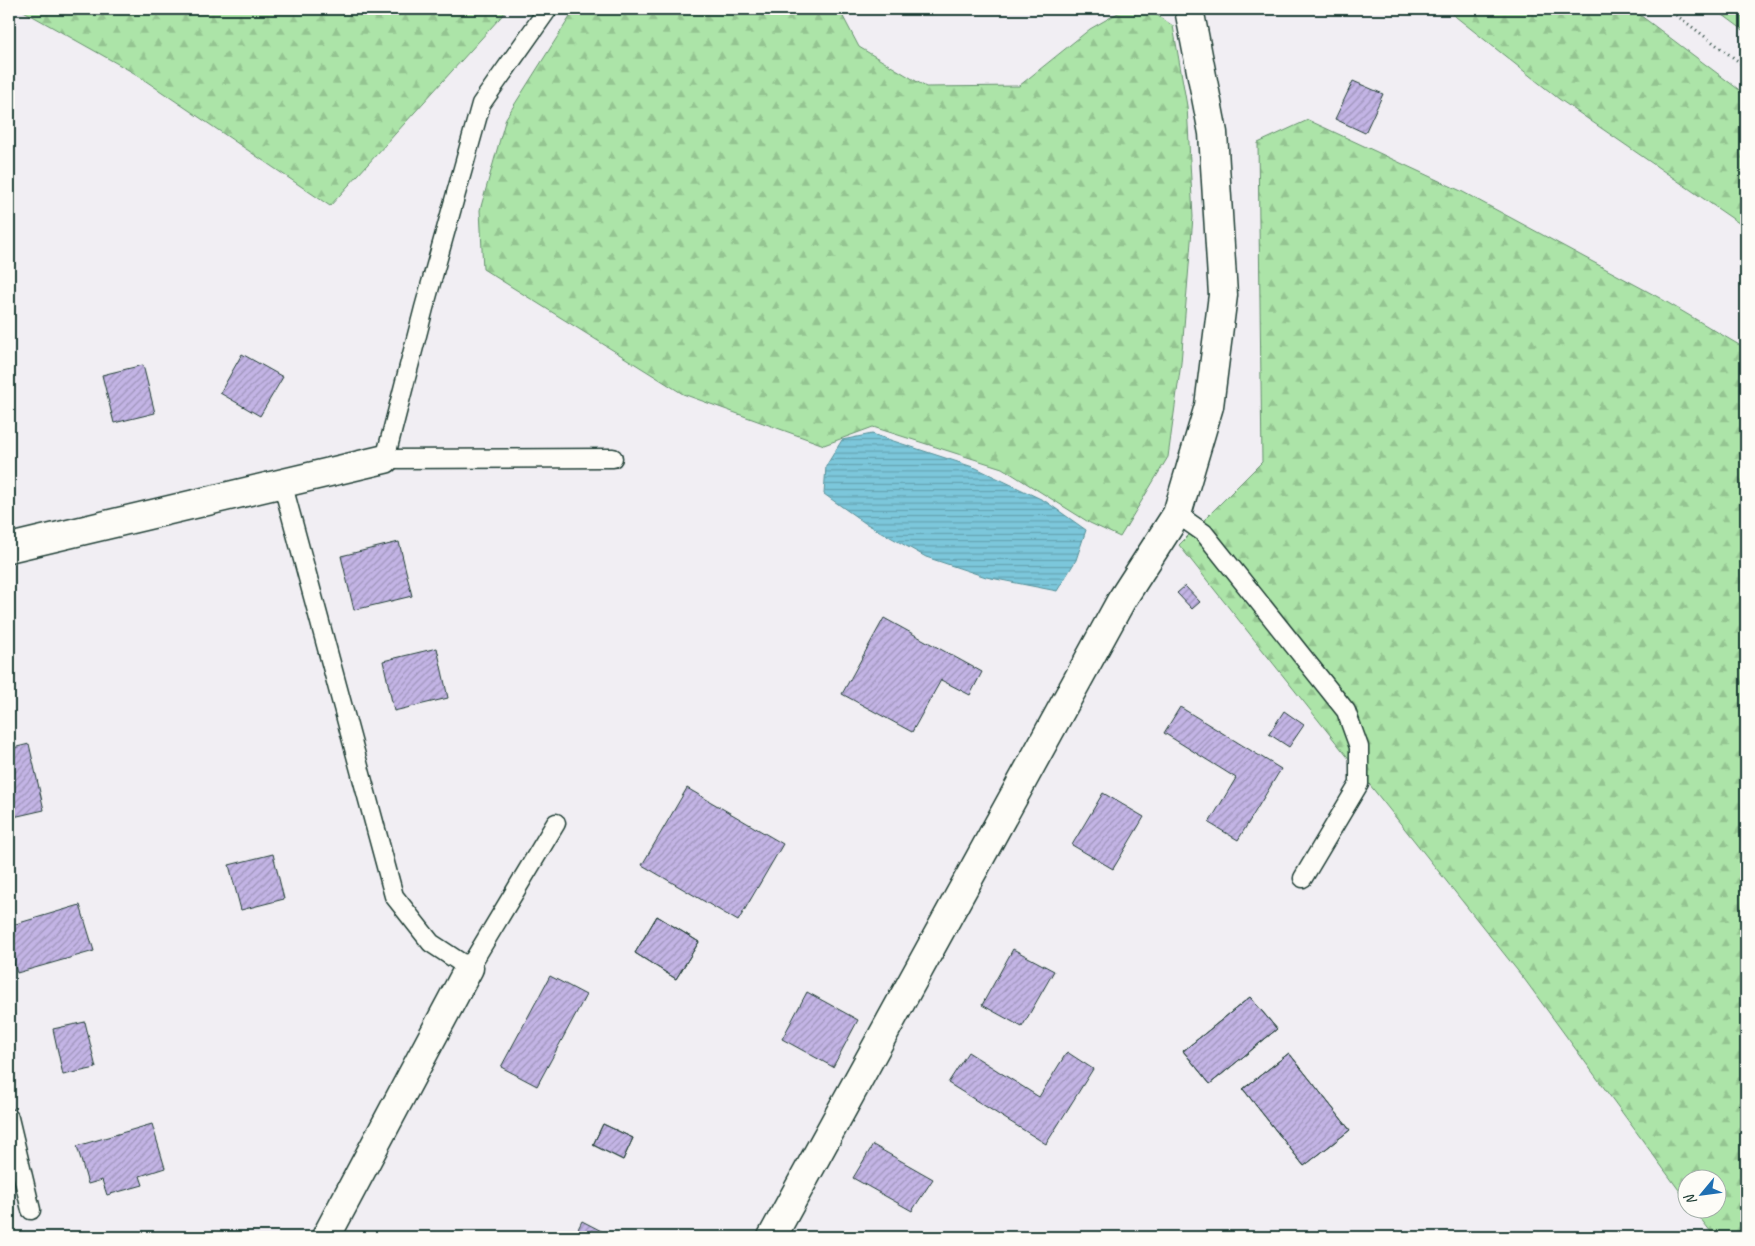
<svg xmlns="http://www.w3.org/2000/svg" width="1755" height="1246" viewBox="0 0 1755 1246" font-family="Caveat,sans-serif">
	<defs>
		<pattern id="forest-firs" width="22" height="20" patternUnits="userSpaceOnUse" patternTransform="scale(1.25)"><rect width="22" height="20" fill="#ace4a8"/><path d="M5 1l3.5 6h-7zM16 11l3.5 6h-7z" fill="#94c491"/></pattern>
		<pattern id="water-rules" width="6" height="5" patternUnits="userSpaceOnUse" patternTransform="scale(1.25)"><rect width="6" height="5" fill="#7cc7db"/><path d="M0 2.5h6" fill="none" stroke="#65a3b2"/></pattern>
		<pattern id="building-hatch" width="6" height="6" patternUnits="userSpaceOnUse" patternTransform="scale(1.25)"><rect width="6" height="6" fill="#c3b4e5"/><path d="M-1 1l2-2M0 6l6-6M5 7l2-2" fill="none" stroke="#9e94ba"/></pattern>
	</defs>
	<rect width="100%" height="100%" fill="#f1eef3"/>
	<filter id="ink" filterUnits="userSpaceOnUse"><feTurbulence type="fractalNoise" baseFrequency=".02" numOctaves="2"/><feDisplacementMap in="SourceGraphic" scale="10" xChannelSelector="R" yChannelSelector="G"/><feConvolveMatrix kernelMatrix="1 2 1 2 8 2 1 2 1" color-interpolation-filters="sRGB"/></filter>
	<g filter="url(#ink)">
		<path fill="url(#forest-firs)" stroke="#66906e" d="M20 9H508L330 206 134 73Z
			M575 9H839L859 47 926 87 1019 86 1090 29 1125 9H1148L1173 26 1187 106 1193 217 1181 363 1168 457 1120 537 1090 523 1002 468 873 427 824 445 683 394 483 269 480 210 506 118Z
			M1446 9H1632L1746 95V228L1559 99Z
			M1715 9H1746V32Z
			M1308 120 1461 191 1658 297 1746 349V1237H1715L1693 1209 1718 1208V1178H1688L1687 1201 1525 980 1179 545 1262 462 1258 143Z"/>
		<path fill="url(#water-rules)" stroke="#579098" d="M872 434 976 468 1045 501 1086 530 1076 560 1057 591 986 577 926 557 865 523 824 494 826 466 842 440Z"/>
		<path fill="url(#building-hatch)" stroke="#1f3d34" d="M1353 81 1383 94 1365 133 1335 119Z
			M242 354 283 377 260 416 220 393Z
			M143 365 155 413 114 423 102 375Z
			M399 542 412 596 354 610 341 556Z
			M1185 586 1200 602 1192 609 1177 593Z
			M884 618 982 672 970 695 941 680 912 732 842 694Z
			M437 648 448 698 394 711 383 661Z
			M1180 707 1281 769 1238 840 1209 823 1236 778 1164 733Z
			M1284 711 1304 725 1289 747 1269 734Z
			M29 744 44 810 9 818V749Z
			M687 788 783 844 738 921 642 865Z
			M1103 793 1144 817 1113 869 1072 845Z
			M273 854 284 899 241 910 229 865Z
			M80 905 94 951 17 973 9 945V926Z
			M657 916 699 942 676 979 635 953Z
			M657 916 699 942 676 979 635 953Z
			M1013 949 1054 971 1022 1027 982 1005Z
			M550 976 586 995 537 1086 501 1067Z
			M807 992 858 1020 833 1067 782 1039Z
			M1250 997 1277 1029 1210 1084 1183 1051Z
			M1250 997 1277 1029 1210 1084 1183 1051Z
			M85 1022 96 1068 63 1075 53 1029Z
			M968 1052 1039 1097 1067 1052 1093 1069 1046 1144 948 1083Z
			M1289 1053 1350 1130 1304 1166 1243 1089Z
			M1289 1053 1350 1130 1304 1166 1243 1089Z
			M152 1124 165 1168 140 1176 143 1185 107 1195 102 1180 88 1184 77 1146Z
			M603 1124 633 1138 623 1160 593 1145Z
			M603 1124 633 1138 623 1160 593 1145Z
			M873 1145 933 1179 912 1211 853 1178Z
			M582 1221 613 1237H574Z"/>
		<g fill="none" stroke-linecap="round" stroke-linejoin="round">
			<g stroke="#1f3d34" stroke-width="21">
				<path id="service" d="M548 9 481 104 424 308 385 459 613 458
					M282 482 394 896 431 943 469 968 556 823
					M1177 514 1204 533 1346 711 1359 747V784L1303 878
					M9 1118 31 1210"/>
			</g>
			<g stroke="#1f3d34" stroke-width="31">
				<path id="minor" d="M9 548 385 459
					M326 1237 469 968"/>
			</g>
			<g stroke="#1f3d34" stroke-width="31">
				<path id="tertiary" d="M772 1237 1121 601 1177 514 1209 406 1223 295 1213 133 1189 9"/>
			</g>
			<path stroke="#1f3d34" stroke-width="3" stroke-dasharray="1 4" stroke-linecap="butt" d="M1668 9 1746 67"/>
			<use href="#service" stroke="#fdfcf7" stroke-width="18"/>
			<use href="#minor" stroke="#fdfcf7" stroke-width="28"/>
			<use href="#tertiary" stroke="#fdfcf7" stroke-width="28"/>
		</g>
	</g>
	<rect width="1755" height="1246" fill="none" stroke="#fdfcf7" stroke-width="30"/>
	<rect x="15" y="15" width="1725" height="1216" fill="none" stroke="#1f3d34" stroke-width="2" filter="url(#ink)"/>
	<g transform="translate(1702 1194) rotate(241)"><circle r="24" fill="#fdfcf7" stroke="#a4b0a9"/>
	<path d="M0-4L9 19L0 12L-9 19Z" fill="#1f6fb2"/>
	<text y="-8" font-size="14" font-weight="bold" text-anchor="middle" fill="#1f3d34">N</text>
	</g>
</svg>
